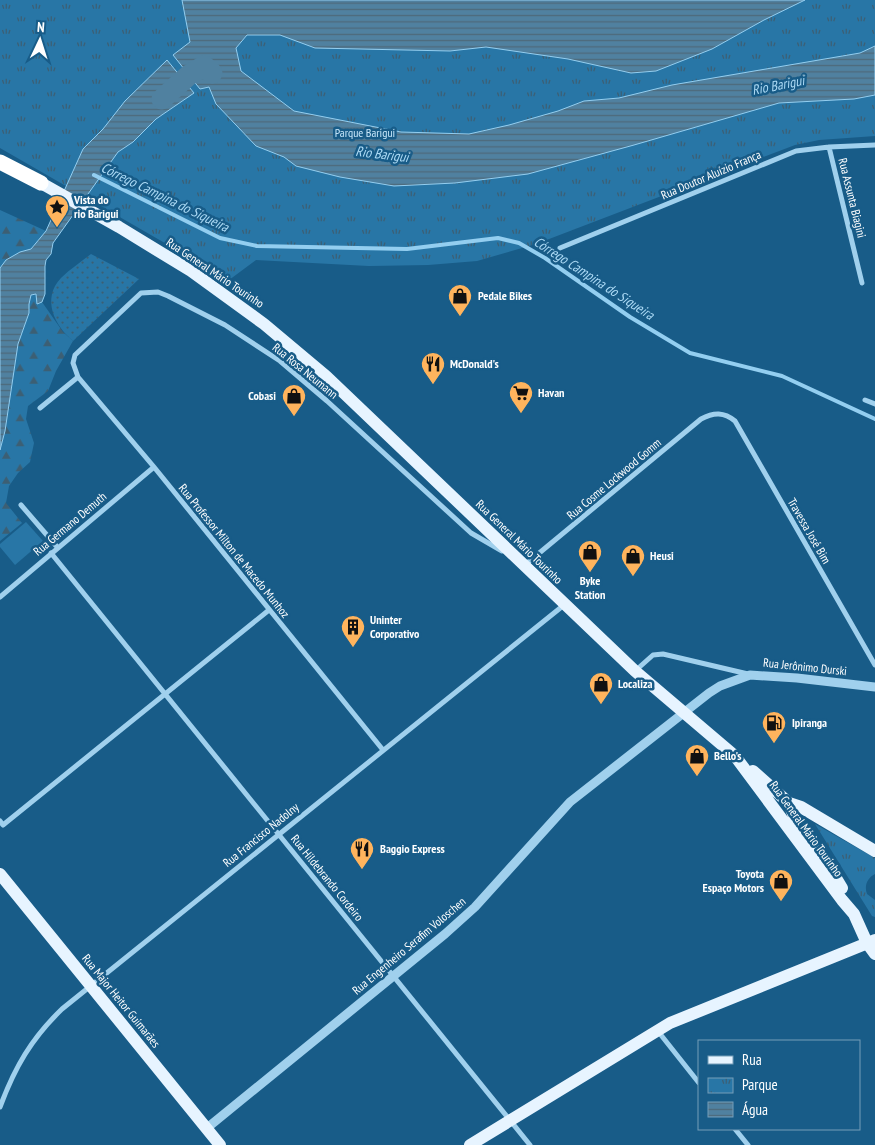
<svg xmlns="http://www.w3.org/2000/svg" width="875" height="1145" viewBox="0 0 875 1145" font-family="'PT Sans Narrow',sans-serif">
	<defs>
		<pattern id="grass-dots" width="8" height="8" patternUnits="userSpaceOnUse" patternTransform="scale(1.25)"><rect width="8" height="8" fill="#2876a6"/><path d="M2 2h.1M6 6h.1" fill="none" stroke="#3c5f74" stroke-width="1.8" stroke-linecap="round"/></pattern>
		<pattern id="forest-firs" width="22" height="20" patternUnits="userSpaceOnUse" patternTransform="scale(1.25)"><rect width="22" height="20" fill="#2876a6"/><path d="M5 1l3.5 6h-7zM16 11l3.5 6h-7z" fill="#3c5f74"/></pattern>
		<pattern id="park-tufts" width="24" height="20" patternUnits="userSpaceOnUse" patternTransform="scale(1.25)"><rect width="24" height="20" fill="#2876a6"/><path d="M3 7l-1-3M5 7V3M7 7l1-3M15 17l-1-3M17 17v-4M19 17l1-3" fill="none" stroke="#3c5f74"/></pattern>
		<pattern id="water-rules" width="6" height="5" patternUnits="userSpaceOnUse" patternTransform="scale(1.25)"><rect width="6" height="5" fill="#5081a0"/><path d="M0 2.5h6" fill="none" stroke="#4e697a"/></pattern>
	</defs>
	<rect width="100%" height="100%" fill="#185c88"/>
	<path fill="url(#grass-dots)" d="M91 254 139 279 73 341C55 326 41 299 61 278 70 269 81 262 91 254Z"/>
	<path fill="url(#forest-firs)" d="M0 210 46 231 31 249 20 252 7 260 0 269Z
		M37 294V303L42 302 63 332 73 341 56 371 48 391 28 406 26 419 34 443 30 462 18 473 9 486 6 503 22 523 0 541V450L5 431 18 344 29 313V304L31 295Z"/>
	<path fill="url(#park-tufts)" d="M0 0H875V136L819 140 795 145 536 244 477 261 428 265 369 266 256 260 229 280 0 148Z
		M815 824 875 858V874C867 878 864 886 867 894L875 900V917L872 916Z"/>
	<path fill="#2876a6" d="M26 522 43 541 15 565 0 547V544Z"/>
	<path fill="url(#water-rules)" stroke="#93cef0" d="M182 0H805L764 20 712 49 656 71 631 73 568 59 486 47 450 51 315 48 280 35H247L236 48 241 71 294 111 401 132 469 134 509 125 558 111 584 101 619 98 672 85 860 53 875 46V95L854 99 779 103 634 145 528 174 455 183 394 186 340 177 296 166 284 157 256 146 216 104 209 87 200 89 173 55 190 42Z
		M167 60 194 93 156 119 133 142 118 152 53 243 51 254 46 260 45 266V294L42 302 37 304 36 294 31 295 29 304V313L18 344 5 431 0 450V268L6 260 20 252 31 249 46 231 83 149 103 129 125 101Z"/>
	<g fill="none" stroke-linecap="round" stroke-linejoin="round">
		<path stroke="#93cef0" stroke-width="4" d="M94 175 220 238 257 246 407 249 498 238 519 243 545 258 630 317 690 353 782 376 875 419"/>
		<path stroke="#5081a0" stroke-width="21" d="M162 99 189 75 204 66 212 73"/>
		<path stroke="#a0d0ed" stroke-width="5" d="M829 147 862 283
			M560 248 796 151 829 147 875 145
			M865 400 875 404
			M40 408 78 377
			M21 505 58 548
			M51 553 530 1145
			M526 564 701 419C714 412 724 412 735 421L875 665
			M0 597 154 467
			M635 671 653 655 663 654 748 674
			M383 750 154 467 78 377 73 363 75 355 141 293 158 292 168 296 225 325 280 361 327 401 471 533 502 551
			M0 821 3 825 269 610
			M657 1030 699 1083
			M0 1107C15 1067 31 1039 62 1009L564 605
			M735 1129 748 1145"/>
		<path stroke="#a0d0ed" stroke-width="9" d="M207 1128 445 934 475 907 570 802 709 693 720 686 750 675 797 678 875 687"/>
		<path stroke="#e7f4ff" stroke-width="12" d="M41 183 119 227 191 271 264 324 326 376 635 671 735 756 842 900 854 914 867 943 875 954
			M753 771 789 803 801 807 875 851
			M789 803 796 822 830 868 842 888
			M0 874 220 1145
			M470 1145 670 1023 875 940"/>
		<path stroke="#fff" stroke-width="15" d="M0 162 41 183"/>
	</g>
	<defs>
		<g id="sight-pin" transform="scale(1.25)"><path d="M0 17L-7.5 6A9.5 9.5 0 1 1 7.5 6Z" fill="#ffb45d" stroke="#185c88"/><path d="M0-6L1.8-2.2L6-1.7L2.9 1.2L3.7 5.4L0 3.3L-3.7 5.4L-2.9 1.2L-6-1.7L-1.8-2.2Z" fill="#111"/></g>
		<g id="shop-pin" transform="scale(1.25)"><path d="M0 17L-7.5 6A9.5 9.5 0 1 1 7.5 6Z" fill="#ffb45d" stroke="#185c88"/><path d="M-5-2.5h2.3a2.7 3.5 0 0 1 5.4 0H5L5.5 6h-11ZM-1.5-2.5h3a1.5 2.3 0 0 0-3 0Z" fill="#111"/></g>
		<g id="restaurant-pin" transform="scale(1.25)"><path d="M0 17L-7.5 6A9.5 9.5 0 1 1 7.5 6Z" fill="#ffb45d" stroke="#185c88"/><path d="M-5-6h1v4h1v-4h1v4h1v-4h1v5L-1.5 .5V6h-2V.5L-5-1ZM5-6V6H3V1.5H1.5Q1.5-4 5-6Z" fill="#111"/></g>
		<g id="supermarket-pin" transform="scale(1.25)"><path d="M0 17L-7.5 6A9.5 9.5 0 1 1 7.5 6Z" fill="#ffb45d" stroke="#185c88"/><path d="M-6-5.5h2.5l.6 2H6L4.5 2H-2.5L-4.4-4H-6ZM-1.5 3.2a1.3 1.3 0 1 0 .1 0ZM3 3.2a1.3 1.3 0 1 0 .1 0Z" fill="#111"/></g>
		<g id="building-pin" transform="scale(1.25)"><path d="M0 17L-7.5 6A9.5 9.5 0 1 1 7.5 6Z" fill="#ffb45d" stroke="#185c88"/><path d="M-4-6H4V6H1V3H-1V6H-4ZM-2.5-4.3h1.7v1.8h-1.7ZM.8-4.3h1.7v1.8H.8ZM-2.5-1h1.7V.8h-1.7ZM.8-1h1.7V.8H.8Z" fill="#111"/></g>
		<g id="fuel-pin" transform="scale(1.25)"><path d="M0 17L-7.5 6A9.5 9.5 0 1 1 7.5 6Z" fill="#ffb45d" stroke="#185c88"/><path d="M-5.5-6h7V0h2V4h1.3V-2.5L3-4.5l.8-.8L6-3V5H2.5V1h-1V6h-7ZM-4.2-4.7v3.2H.2V-4.7Z" fill="#111"/></g>
	</defs>
	<g fill-rule="evenodd">
		<use href="#sight-pin" x="57" y="207"/>
		<use href="#shop-pin" x="460" y="296"/>
		<use href="#restaurant-pin" x="433" y="364"/>
		<use href="#supermarket-pin" x="521" y="393"/>
		<use href="#shop-pin" x="294" y="396"/>
		<use href="#shop-pin" x="590" y="552"/>
		<use href="#shop-pin" x="633" y="556"/>
		<use href="#building-pin" x="353" y="627"/>
		<use href="#shop-pin" x="601" y="684"/>
		<use href="#fuel-pin" x="774" y="723"/>
		<use href="#shop-pin" x="697" y="756"/>
		<use href="#restaurant-pin" x="362" y="849"/>
		<use href="#shop-pin" x="781" y="881"/>
	</g>
	<g text-anchor="middle" stroke-width="5" stroke-linejoin="round" paint-order="stroke">
		<g font-size="12" fill="#c6e6fa" stroke="#185c88">
			<text x="365" y="137">Parque Barigui</text>
		</g>
		<g font-size="12" fill="#fff" stroke="#185c88">
			<text transform="translate(711 175) rotate(-23)" y="4">Rua Doutor Aluízio França</text>
			<text transform="translate(852 198) rotate(76)" y="4">Rua Assunta Biagini</text>
			<text transform="translate(215 273) rotate(34)" y="4">Rua General Mário Tourinho</text>
			<text transform="translate(305 371) rotate(39)" y="4">Rua Rosa Neumann</text>
			<text transform="translate(614 479) rotate(-40)" y="4">Rua Cosme Lockwood Gomm</text>
			<text transform="translate(70 524) rotate(-40)" y="4">Rua Germano Demuth</text>
			<text transform="translate(809 531) rotate(60)" y="4">Travessa José Bim</text>
			<text transform="translate(519 542) rotate(44)" y="4">Rua General Mário Tourinho</text>
			<text transform="translate(234 551) rotate(51)" y="4">Rua Professor Milton de Macedo Munhoz</text>
			<text transform="translate(805 667) rotate(6)" y="4">Rua Jerônimo Durski</text>
			<text transform="translate(806 829) rotate(54)" y="4">Rua General Mário Tourinho</text>
			<text transform="translate(261 835) rotate(-39)" y="4">Rua Francisco Nadolny</text>
			<text transform="translate(327 878) rotate(51)" y="4">Rua Hildebrando Cordeiro</text>
			<text transform="translate(409 946) rotate(-40)" y="4">Rua Engenheiro Serafim Voloschen</text>
			<text transform="translate(121 1001) rotate(51)" y="4">Rua Major Heitor Guimarães</text>
		</g>
		<g font-size="12" font-weight="bold" fill="#fff" stroke="#185c88" text-anchor="start">
			<text x="74" y="204">Vista do<tspan x="74" dy="14">rio Barigui</tspan></text>
			<text x="478" y="300">Pedale Bikes</text>
			<text x="450" y="368">McDonald's</text>
			<text x="538" y="397">Havan</text>
			<text x="276" y="400" text-anchor="end">Cobasi</text>
			<text x="650" y="560">Heusi</text>
			<text x="590" y="585" text-anchor="middle">Byke<tspan x="590" dy="14">Station</tspan></text>
			<text x="370" y="624">Uninter<tspan x="370" dy="14">Corporativo</tspan></text>
			<text x="618" y="688">Localiza</text>
			<text x="792" y="727">Ipiranga</text>
			<text x="714" y="760">Bello's</text>
			<text x="380" y="853">Baggio Express</text>
			<text x="764" y="878" text-anchor="end">Toyota<tspan x="764" dy="14">Espaço Motors</tspan></text>
		</g>
		<g font-size="14" font-style="italic" fill="#acdaf5" stroke="#185c88">
			<text transform="translate(778 85) rotate(-11)" y="5">Rio Barigui</text>
			<text transform="translate(382 154) rotate(7)" y="5">Rio Barigui</text>
			<text transform="translate(165 197) rotate(26)" y="5">Córrego Campina do Siqueira</text>
			<text transform="translate(594 278) rotate(33)" y="5">Córrego Campina do Siqueira</text>
		</g>
	</g>
	<rect x="698" y="1040" width="162" height="90" fill="#185c88" stroke="#749db8"/>
	<rect x="708" y="1056" width="25" height="8" fill="#e7f4ff" stroke="#749db8"/>
	<text x="742" y="1065" font-size="15" fill="#ffffff">Rua</text>
	<rect x="708" y="1078" width="25" height="15" fill="url(#park-tufts)" stroke="#749db8"/>
	<text x="742" y="1090" font-size="15" fill="#ffffff">Parque</text>
	<rect x="708" y="1102" width="25" height="15" fill="url(#water-rules)" stroke="#749db8"/>
	<text x="742" y="1115" font-size="15" fill="#ffffff">Água</text>
	<g transform="translate(40 40) rotate(4)" stroke="#185c88" stroke-width="4" paint-order="stroke">
	<path d="M0-4L9 19L0 12L-9 19Z" fill="#ffffff"/>
	<text y="-8" font-size="14" font-weight="bold" text-anchor="middle" fill="#ffffff">N</text>
	</g>
</svg>
